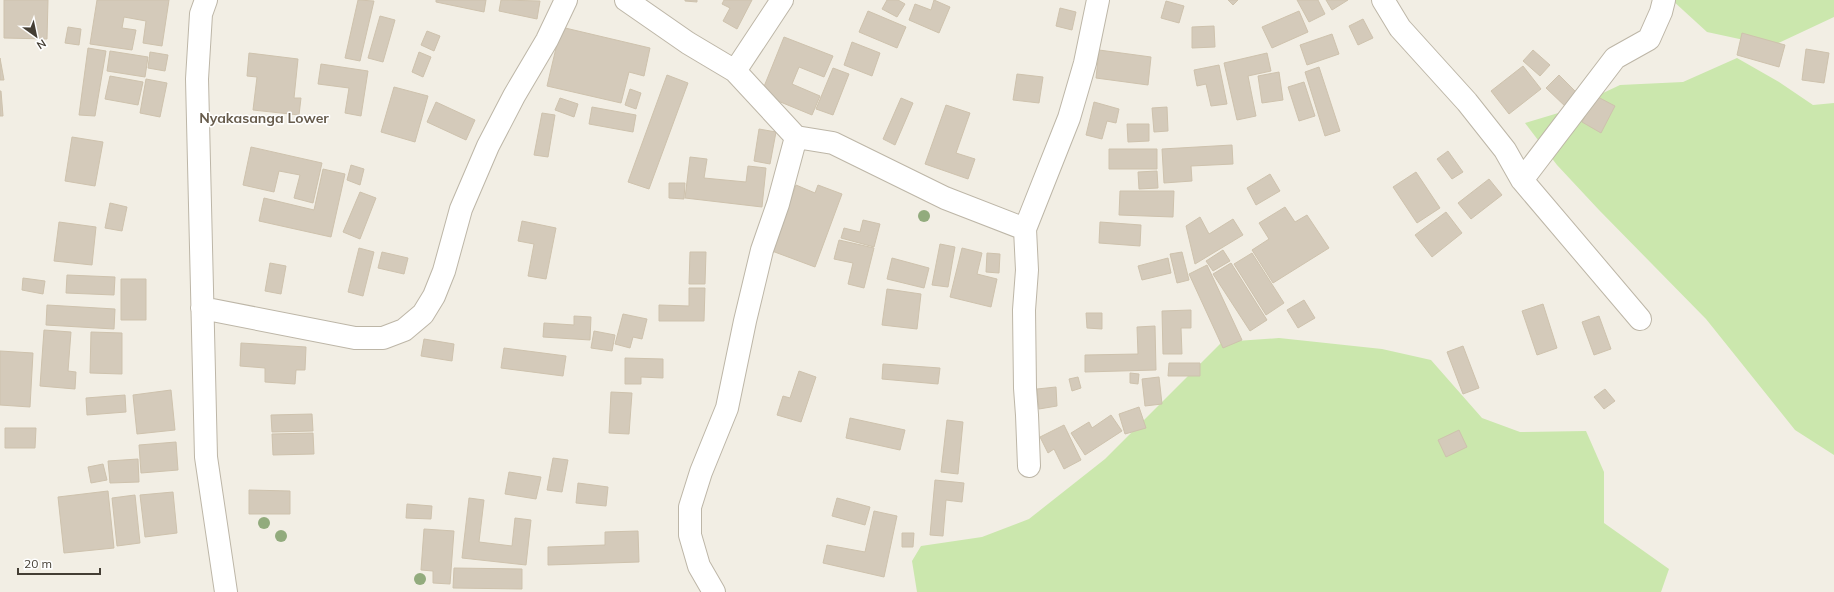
<svg xmlns="http://www.w3.org/2000/svg" width="1834" height="592" viewBox="0 0 1834 592" font-family="Mulish,sans-serif">
	<rect width="100%" height="100%" fill="#f2eee4"/>
	<path fill="#cbe7ad" d="M1672 0H1834V17L1772 46 1707 32Z
		M1737 58 1779 82 1813 105 1834 103V455L1795 430 1706 319 1599 210 1557 165 1525 123 1565 111 1620 85 1683 82Z
		M1279 338 1382 349 1431 360 1482 418 1520 432 1586 431 1604 472V523L1669 569 1661 592H917L912 561 921 546 982 537 1029 519 1105 459 1222 342Z"/>
	<path fill="#d4caba" stroke="#cec2ad" d="M4 0H48L47 39 4 38Z
		M97 0H169L162 46 143 43 146 21 124 17 122 28 136 30 132 50 90 44Z
		M358 0 374 1 360 61 345 58Z
		M436 0H486L484 12 436 2Z
		M501 0 540 1 537 19 499 11Z
		M685 0H697V2L685 1Z
		M724 0H752L737 29 723 21 730 8 722 4Z
		M887 0H898L905 4 897 17 882 9Z
		M934 0 950 7 939 33 909 20 915 4 931 10Z
		M1228 0H1238L1233 5Z
		M1297 0H1318L1325 14 1309 22Z
		M1326 0H1348L1332 10Z
		M1166 1 1184 6 1179 23 1161 18Z
		M1060 8 1076 12 1072 30 1056 26Z
		M868 11 906 27 897 48 859 32Z
		M1299 11 1308 32 1272 48 1262 27Z
		M380 16 395 20 383 62 368 58Z
		M1363 19 1373 38 1358 45 1349 26Z
		M1214 26 1215 47 1192 48V27Z
		M68 27 81 29 79 45 65 43Z
		M561 27 650 48 644 76 629 72 621 103 547 86Z
		M427 31 440 36 434 51 421 45Z
		M1742 33 1785 45 1779 67 1737 55Z
		M1332 34 1339 54 1307 65 1300 45Z
		M784 37 833 56 824 77 799 67 792 84 820 96 812 115 761 94Z
		M852 42 880 53 872 76 844 65Z
		M88 48 106 51 95 116 79 115Z
		M1806 49 1829 53 1824 83 1802 80Z
		M1099 50 1151 57 1148 85 1096 78Z
		M1533 50 1550 65 1540 76 1523 61Z
		M110 51 148 57 145 77 107 71Z
		M150 52 168 55 165 71 148 68Z
		M419 52 431 57 423 77 412 72Z
		M249 53 298 59 294 98H301L299 115 253 110 257 77 247 76Z
		M1267 53 1271 71 1248 76 1256 116 1237 120 1224 63Z
		M0 58 4 80H0Z
		M321 64 368 71 361 116 345 113 349 88 318 84Z
		M1219 65 1227 104 1211 106 1206 84 1197 86 1194 70Z
		M1523 66 1541 89 1509 114 1491 91Z
		M1319 67 1340 131 1325 136 1305 72Z
		M833 68 849 74 833 115 816 109Z
		M1279 72 1283 100 1262 103 1258 76Z
		M1017 74 1043 77 1039 103 1013 100Z
		M667 75 688 83 649 189 628 182Z
		M1559 75 1579 95 1567 108 1546 88Z
		M110 76 143 82 138 105 105 99Z
		M146 79 167 83 160 117 140 113Z
		M1304 82 1315 116 1299 121 1288 87Z
		M394 87 428 96 415 142 381 132Z
		M630 89 641 93 636 109 625 105Z
		M0 91H1L3 116H0Z
		M1596 96 1615 106 1601 133 1582 122Z
		M560 98 578 104 574 117 555 110Z
		M901 98 913 103 895 145 883 139Z
		M436 102 475 120 466 140 427 122Z
		M1094 102 1119 109 1116 123 1107 121 1102 139 1086 135Z
		M946 105 970 113 956 153 975 159 968 179 925 164Z
		M592 107 636 115 633 132 589 124Z
		M1167 107 1168 131 1154 132 1152 108Z
		M542 113 555 115 548 157 534 155Z
		M1127 124H1149V141L1128 142Z
		M759 129 776 132 770 164 754 161Z
		M72 137 103 142 95 186 65 181Z
		M1232 145 1233 164 1191 166 1192 181 1164 183 1162 149Z
		M251 147 322 163 313 203 294 198 300 175 279 171 274 192 243 185Z
		M1109 149H1157V169H1109Z
		M1448 151 1463 172 1452 179 1437 159Z
		M690 157 707 159 704 178 746 182 748 166 766 168 762 207 685 198Z
		M351 165 364 169 360 185 347 180Z
		M323 169 345 174 331 237 259 221 264 198 314 210Z
		M1157 171 1158 188 1139 189 1138 172Z
		M1416 172 1440 208 1417 223 1393 187Z
		M1270 174 1280 191 1256 205 1247 188Z
		M1489 179 1502 195 1471 219 1458 203Z
		M669 183H685L684 199 669 198Z
		M796 185 815 193 818 185 842 194 815 267 772 251Z
		M1120 191H1174L1173 217 1119 215Z
		M360 192 376 198 360 239 343 232Z
		M110 203 127 207 122 231 105 228Z
		M1285 207 1295 222 1307 215 1329 248 1273 283 1252 250 1269 239 1259 223Z
		M1446 212 1462 233 1432 257 1415 235Z
		M1200 217 1209 234 1233 219 1243 235 1195 264 1186 226Z
		M863 220 880 224 874 247 841 238 844 228 860 232Z
		M522 221 556 228 546 279 528 276 534 244 518 241Z
		M59 222 96 227 92 265 54 261Z
		M1100 222 1141 225 1140 246 1099 243Z
		M839 240 874 248 864 288 848 284 853 263 834 259Z
		M940 244 955 247 948 287 932 285Z
		M359 248 374 252 363 296 348 292Z
		M962 248 982 253 977 274 997 279 991 307 950 297Z
		M1223 250 1230 261 1213 271 1206 261Z
		M382 252 408 258 404 274 378 268Z
		M690 252H706L705 284H689Z
		M1182 252 1189 280 1177 283 1170 254Z
		M987 253 1000 254 999 273 986 272Z
		M1252 253 1284 303 1266 315 1234 264Z
		M892 258 929 268 924 288 887 279Z
		M1168 258 1171 273 1142 280 1138 266Z
		M270 263 286 266 281 294 265 291Z
		M1231 263 1267 320 1250 331 1213 274Z
		M1207 265 1242 340 1223 348 1189 274Z
		M67 275 115 277 114 295 66 293Z
		M23 278 45 281 43 294 22 290Z
		M121 279H146V320H121Z
		M689 288H705L704 321H659V305L689 306Z
		M887 289 921 294 917 329 882 325Z
		M1304 300 1315 318 1298 328 1287 310Z
		M1543 304 1557 348 1537 355 1522 311Z
		M47 305 115 309 114 329 46 325Z
		M1191 310V328H1181L1182 354H1163L1162 311Z
		M1086 313H1102V329L1087 328Z
		M623 314 647 319 642 339 633 337 630 348 615 344Z
		M574 316 591 317 590 340 543 337 544 323 574 325Z
		M1599 316 1611 349 1594 355 1582 322Z
		M1155 326 1156 370 1085 372V355L1138 354 1137 327Z
		M44 330 71 332 68 371 76 372 75 389 40 386Z
		M594 331 615 335 612 351 591 348Z
		M91 332 122 333V374L90 373Z
		M424 339 454 344 452 361 421 356Z
		M241 343 306 347 305 370H296L295 384 265 382V368L240 366Z
		M1463 346 1479 388 1463 394 1447 352Z
		M504 348 566 356 563 376 501 368Z
		M0 351 33 353 30 407 0 405Z
		M625 358 663 359V378L641 377V384H625Z
		M1169 363H1200V376H1168Z
		M883 364 940 368 938 384 882 379Z
		M799 371 816 377 801 422 777 415 783 396 790 398Z
		M1130 373 1139 374 1138 384 1130 383Z
		M1078 377 1081 388 1072 391 1069 379Z
		M1159 377 1162 404 1145 406 1142 379Z
		M1056 387 1057 406 1039 409 1037 389Z
		M1605 389 1615 401 1604 409 1594 397Z
		M171 390 175 430 137 434 133 395Z
		M611 392 632 393 629 434 609 433Z
		M125 395 126 412 87 415 86 398Z
		M1139 407 1146 428 1125 434 1119 414Z
		M312 414 313 431 272 432 271 415Z
		M1111 415 1122 431 1085 455 1071 433 1089 422 1092 428Z
		M850 418 905 430 900 450 846 438Z
		M947 420 963 422 958 474 941 472Z
		M1064 425 1081 460 1064 469 1054 449 1048 453 1040 437Z
		M5 428H36L35 448H5Z
		M1459 430 1467 447 1446 457 1438 440Z
		M313 433 314 454 273 455 272 434Z
		M176 442 178 470 141 473 139 445Z
		M553 458 568 460 562 492 547 490Z
		M138 459 139 482 110 483 108 461Z
		M103 464 107 480 91 483 88 467Z
		M509 472 541 477 536 499 505 494Z
		M935 480 964 483 962 502 946 500 943 536 930 535Z
		M578 483 608 487 606 506 576 503Z
		M249 490 290 491V514H249Z
		M108 491 114 548 64 553 58 497Z
		M173 492 177 533 145 537 140 495Z
		M135 495 140 543 117 546 112 498Z
		M469 498 484 500 479 542 512 546 515 518 531 520 526 565 462 558Z
		M837 498 870 507 865 525 832 516Z
		M407 504 432 506 431 519 406 518Z
		M874 511 897 516 884 577 823 563 827 545 865 552Z
		M424 529 454 531 450 584 433 583V571L421 570Z
		M638 531 639 562 548 565V547L605 545V532Z
		M902 533H914L913 547H902Z
		M454 568 522 569V589L453 588Z"/>
	<g fill="none" stroke-linecap="round" stroke-linejoin="round">
		<g stroke="#bdb6a7" stroke-width="24">
			<path id="minor" d="M206 0 201 14 197 79 206 457 226 592
				M626 0 688 43 735 71 782 0
				M1383 0 1400 28 1467 102 1505 150 1522 180 1640 319
				M735 71 796 137 833 143 945 198 1025 229
				M1522 180 1615 58 1649 39 1661 12 1664 0
				M202 308 355 338H383L404 330 423 314 434 296 444 271 461 209 488 146 514 96 547 40 566 0
				M1029 466 1027 415 1025 388 1024 310 1027 270 1025 229 1069 118 1085 63 1098 0
				M714 592 699 566 690 535V507L701 472 727 408 745 321 762 250 778 204 796 137"/>
		</g>
		<use href="#minor" stroke="#fff" stroke-width="22"/>
	</g>
	<g fill="#92ab7d">
		<circle cx="924" cy="216" r="6"/>
		<circle cx="264" cy="523" r="6"/>
		<circle cx="281" cy="536" r="6"/>
		<circle cx="420" cy="579" r="6"/>
	</g>
	<g text-anchor="middle" stroke-width="3" stroke-linejoin="round" paint-order="stroke">
		<g font-size="14" font-weight="bold" fill="#675c4c" stroke="#fff">
			<text x="264" y="123">Nyakasanga Lower</text>
		</g>
	</g>
	<g transform="translate(36 36) rotate(147)" stroke="#ffffff" stroke-width="3" paint-order="stroke">
	<path d="M0-3L7 15L0 10L-7 15Z" fill="#443e34"/>
	<text y="-6" font-size="11" font-weight="bold" text-anchor="middle" fill="#443e34">N</text>
	</g>
	<path d="M18 568v6h82v-6" fill="none" stroke="#443e34" stroke-width="2"/>
	<text x="24" y="568" font-size="12" fill="#443e34" stroke="#ffffff" stroke-width="3" paint-order="stroke">20 m</text>
</svg>
